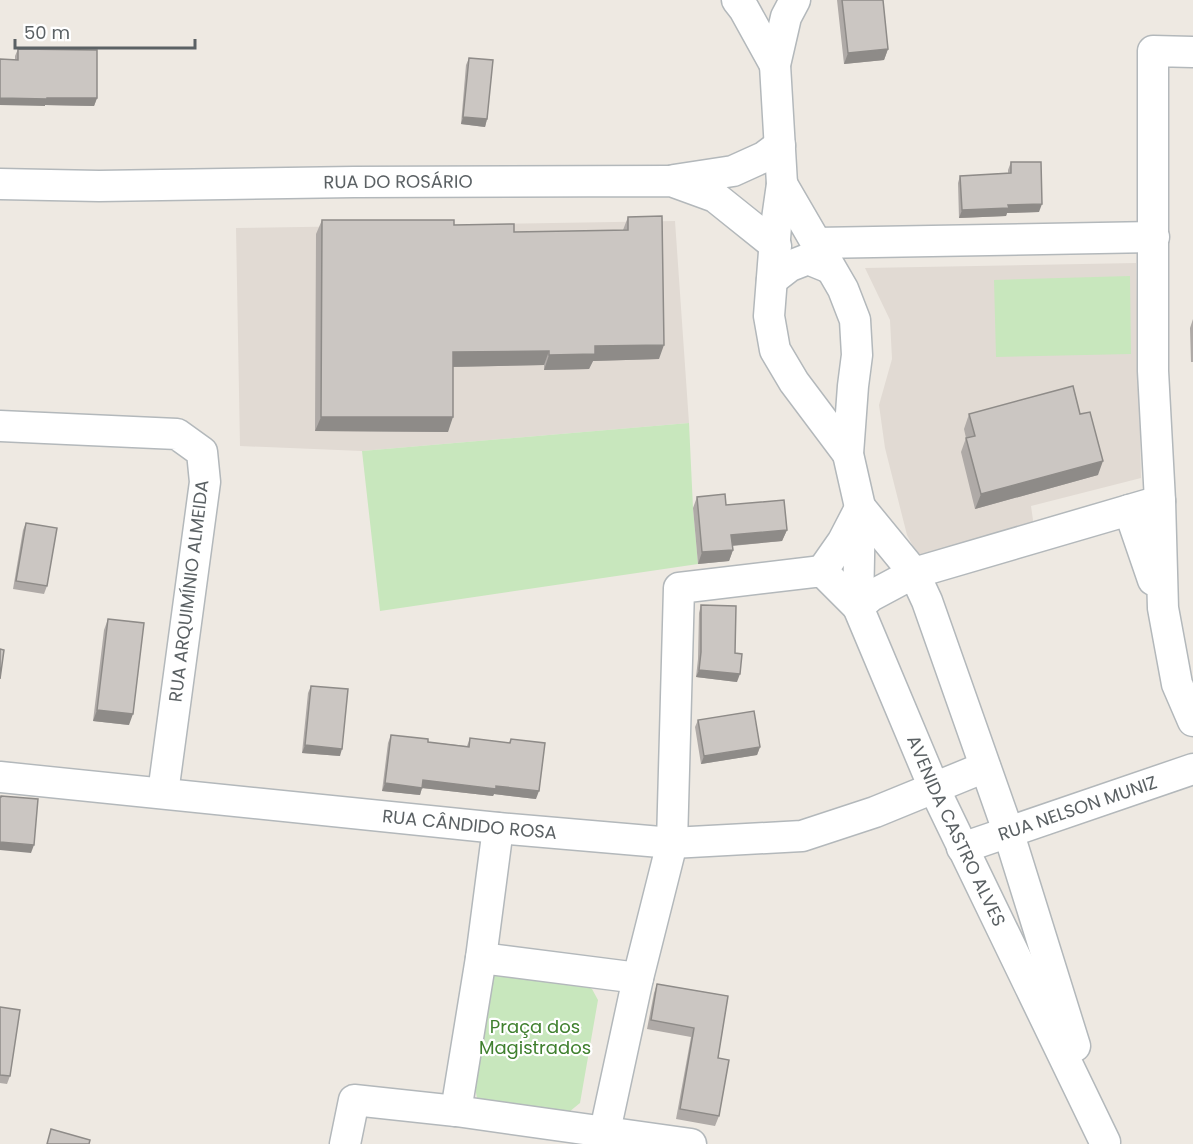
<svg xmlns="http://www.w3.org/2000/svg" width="1193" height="1144" viewBox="0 0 1193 1144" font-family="Poppins,sans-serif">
	<rect width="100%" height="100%" fill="#eee9e2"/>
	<path fill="#e1dad3" d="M675 221 689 423 362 451 240 446 236 228Z
		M1136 263 1141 478 1031 506 1034 527 921 561 907 535 885 448 879 405 892 359 890 320 865 268Z"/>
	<path fill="#c8e7bd" d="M1130 276 1131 354 996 357 994 280Z
		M689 423 693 508 698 564 380 611 362 451Z
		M493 975 584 984 592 989 598 1000 580 1103 569 1112 558 1115 485 1107 477 1098 474 1082Z"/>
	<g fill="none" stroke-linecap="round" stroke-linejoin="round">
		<g stroke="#b3b8bb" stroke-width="33">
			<g id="minor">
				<path d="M737 0 744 9 775 65"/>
				<path d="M795 0 786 17 775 65 782 184 776 226 769 316 775 350 794 382 848 454"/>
				<path d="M1193 52 1153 51V371L1160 501 1163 608 1177 684 1193 721"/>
				<path d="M674 180 733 171 764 157 780 145"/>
				<path id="s1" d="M0 184 99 186 354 182 671 181 715 197 776 246"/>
				<path id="s2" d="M782 184 843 289 855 320 857 355 853 386 848 454 860 507 858 607 934 788 1105 1142"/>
				<path d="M816 243 1154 237"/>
				<path d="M772 280 790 266 808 259 830 268"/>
				<path d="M0 426 177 434 202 452 205 482 163 793"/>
				<path d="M860 507 914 573 927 601 1008 831 1075 1046"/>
				<path d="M1129 510 1153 580"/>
				<path d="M822 571 843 541 858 512"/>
				<path id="s3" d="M0 777 498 828 672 843 802 836 875 812 985 767"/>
				<path id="s4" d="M962 848 1193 769"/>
				<path d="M481 958 638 978"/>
				<path d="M456 1111 481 958 498 828"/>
				<path d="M605 1131 638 978 672 843 679 588 822 571 858 607 871 596 914 573 1160 501"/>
				<path d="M345 1144 354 1100 456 1111 691 1144"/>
			</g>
		</g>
		<use href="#minor" stroke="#fff" stroke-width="30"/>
	</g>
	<path fill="#afaaa7" d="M837 0H883L888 49 884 60 844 64Z
		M18 49 97 98 94 106 45 105V106L15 60V56Z
		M469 58 487 119 485 127 461 124 466 65Z
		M1011 162 1039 212 1007 213 1006 216 959 218 958 183 960 176 1008 173V170Z
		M628 217 659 359 593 361 589 369 544 370V365L453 367 448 432 315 431 316 234 322 220 454 225 514 232 623 230Z
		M1193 319V388V362H1191L1190 328Z
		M969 414 1098 475 975 509 961 452 966 438 964 429Z
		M697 497 726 505 787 530 782 541 733 546V550L729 561 698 564 693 508Z
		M26 523 47 586 44 594 13 589 23 530Z
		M701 605 735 653 737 682 696 677 698 659 699 613Z
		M108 619 129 725 93 721 104 630Z
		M311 686 340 756 302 753 308 693Z
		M698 720 760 747 757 755 701 764 695 727Z
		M391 735 428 742 467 746 470 738 509 743 511 739 536 799 494 794 493 796 422 788 420 795 382 791 388 743Z
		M657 984 728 996 718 1058 719 1116 715 1126 676 1119 691 1037 647 1029 654 993Z
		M0 1007 10 1076 7 1084 0 1083Z"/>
	<path fill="#8e8b88" d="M888 49 884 60 844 64 848 53Z
		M0 98H97L94 106 45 105V106L0 105Z
		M463 117 487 119 485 127 461 124Z
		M1042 204 1039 212 1007 213 1006 216 959 218 962 210 1008 205Z
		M664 345 659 359 593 361 589 369 544 370 549 355 595 346Z
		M549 351 544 365 448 367 453 352Z
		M321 417H453L448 432 315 431Z
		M1103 461 1098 475 975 509 981 494Z
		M787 530 782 541 727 546 731 535Z
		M733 550 729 561 698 564 702 552Z
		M699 670 740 674 737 682 696 677Z
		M97 710 133 714 129 725 93 721Z
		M305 745 342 749 340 756 302 753Z
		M760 747 757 755 701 764 704 756Z
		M423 780 496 786 539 791 536 799 494 794 493 796 422 788 420 795 382 791 385 783Z
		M0 842 34 845 31 853 0 850Z"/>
	<path fill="#cbc6c2" stroke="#8e8b88" stroke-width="1.5" d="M842 0H883L888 49 848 53Z
		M18 49 97 50V98H47V99L0 98V59L18 60Z
		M469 58 493 60 487 119 463 117Z
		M1011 162H1041L1042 204 1008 205 1009 208 962 210 960 176 1011 173Z
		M662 216 664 345 595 346V354L549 355V351L453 352V417H321L322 220H454V225L514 224V232L628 230V217Z
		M1073 386 1080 414 1090 412 1103 461 981 494 966 438 975 436 969 414Z
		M725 494 726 505 784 500 787 530 731 535 733 550 702 552 697 497Z
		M26 523 57 528 47 586 16 581Z
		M701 605 736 606 735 653 742 654 740 674 699 670 701 652Z
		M108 619 144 623 133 714 97 710Z
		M0 649 4 650 0 679Z
		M311 686 348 689 342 749 305 745Z
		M754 711 760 747 704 756 698 720Z
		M391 735 428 739V742L469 747 470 738 510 743 511 739 545 743 539 791 496 786V789L423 780 422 788 385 783Z
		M1 796 38 799 34 845 0 842V797H1Z
		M657 984 728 996 718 1058 729 1060 719 1116 680 1109 694 1028 651 1020Z
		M0 1007 20 1010 10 1076 0 1075Z
		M51 1129 90 1140 89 1144H47Z"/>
	<g text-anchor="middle" stroke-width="4.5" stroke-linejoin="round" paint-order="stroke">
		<g font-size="18" fill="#5b6164" stroke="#fff">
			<text dy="6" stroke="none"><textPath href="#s1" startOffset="398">RUA DO ROSÁRIO</textPath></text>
			<text transform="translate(189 591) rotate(-83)" y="6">RUA ARQUIMÍNIO ALMEIDA</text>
			<text dy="6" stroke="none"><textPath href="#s4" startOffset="122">RUA NELSON MUNIZ</textPath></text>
			<text dy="6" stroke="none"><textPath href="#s3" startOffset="472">RUA CÂNDIDO ROSA</textPath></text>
			<text dy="6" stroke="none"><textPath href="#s2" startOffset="688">AVENIDA CASTRO ALVES</textPath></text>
		</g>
		<g font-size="18" fill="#40802f" stroke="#fff">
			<text x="535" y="1033">Praça dos<tspan x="535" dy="21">Magistrados</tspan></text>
		</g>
	</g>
	<path d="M15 39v9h180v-9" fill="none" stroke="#5b6164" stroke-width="3"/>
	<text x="24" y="39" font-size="18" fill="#5b6164" stroke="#ffffff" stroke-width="4.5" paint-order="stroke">50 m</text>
</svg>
